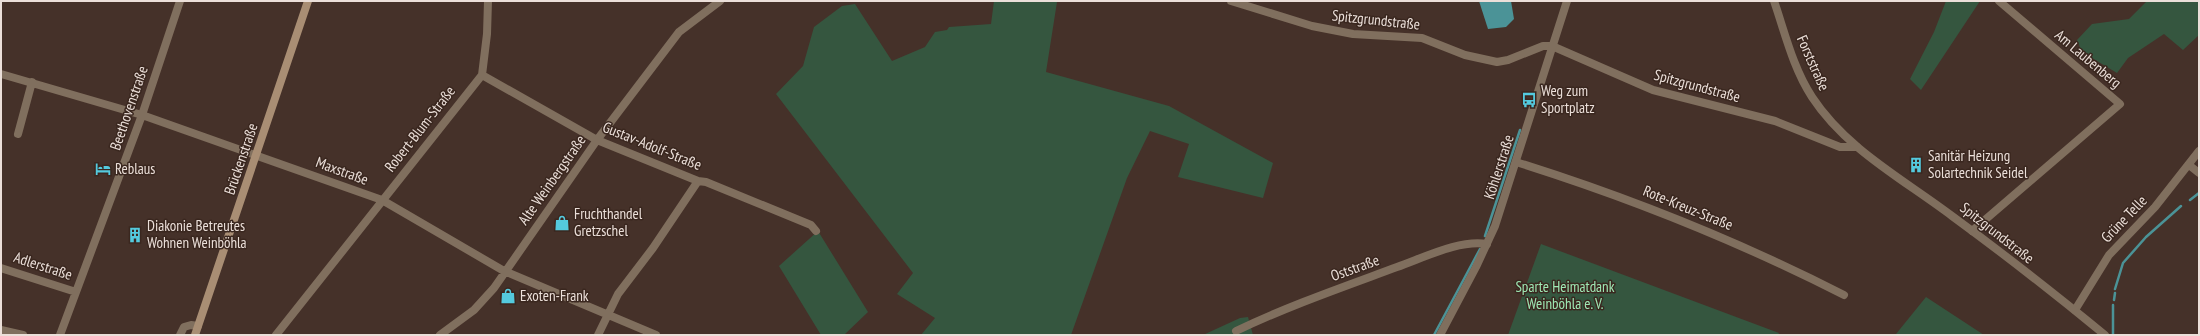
<svg xmlns="http://www.w3.org/2000/svg" width="2200" height="336" viewBox="0 0 2200 336" font-family="'PT Sans Narrow',sans-serif">
	<rect width="100%" height="100%" fill="#453129"/>
	<path fill="#35563f" d="M994 1 1057 2 1046 72 1169 106 1273 163 1263 198 1178 177 1189 144 1150 131 1127 178 1071 335H921L935 318 897 294 913 273 776 94 803 66 814 27 842 6 855 4 892 61 925 47 935 32 947 30 949 27 991 24Z
		M1946 1H1980L1921 90 1910 79 1934 32Z
		M2147 1H2198L2199 35 2183 50 2164 34 2128 58 2117 73 2082 52 2077 40 2092 24 2129 19Z
		M818 231 868 312 844 335H821L779 266Z
		M1541 244 1779 333 1778 335H1508Z
		M1926 297 1984 335 1896 334Z
		M1248 317 1253 335H1203L1240 318Z"/>
	<path fill="#4b9397" d="M1479 1H1511L1514 19 1506 27 1488 29Z"/>
	<g fill="none" stroke-linecap="round" stroke-linejoin="round">
		<path stroke="#4b9397" stroke-width="2.5" d="M2190 200 2199 193
			M1485 236 1520 130
			M2115 289 2123 263 2146 237 2181 206
			M2114 300 2115 293
			M1434 335 1480 249
			M2113 335V305"/>
		<path stroke="#806f5e" stroke-width="8" d="M1231 1 1312 26 1353 34 1422 38 1465 55 1497 62 1508 60 1543 46H1552L1653 90 1775 121 1840 147H1857
			M1 74 142 115 382 200 504 271 656 335
			M482 75 597 140 698 181 706 182 811 225 816 231
			M18 134 32 82
			M1516 162C1631 198 1736 240 1844 295
			M2189 165 2199 173
			M1972 231 2120 104 1999 1
			M1 268 76 292
			M2075 310 2109 255 2155 207 2199 151
			M1 330 23 335
			M1236 331C1288 306 1343 287 1397 267 1423 258 1460 239 1487 244
			M60 335 142 115 180 1
			M180 335 184 327 191 325 198 326
			M276 335 482 75 487 34 488 1
			M440 335 474 310 494 288 597 140 679 32 720 1
			M598 335 618 294 653 248 698 181"/>
		<path stroke="#806f5e" stroke-width="8" d="M1774 1C1785 33 1793 68 1812 97 1846 149 1903 179 1952 216 2004 254 2055 294 2105 335
			M1440 335 1476 267 1495 226 1567 1"/>
		<path stroke="#a98e74" stroke-width="8" d="M195 335 308 1"/>
	</g>
	<defs>
		<g id="bus-bare" transform="scale(1.2)"><path d="M-5-6H5V4H4V6H2V4H-2V6H-4V4H-5ZM-3.5-4V0h7V-4ZM-3.5 1.2v1.5H-2V1.2ZM2 1.2v1.5H3.5V1.2Z" fill="#54cade" stroke="#3a271f" stroke-width="2.5" paint-order="stroke"/></g>
		<g id="building-bare" transform="scale(1.2)"><path d="M-4-6H4V6H1V3H-1V6H-4ZM-2.5-4.3h1.7v1.8h-1.7ZM.8-4.3h1.7v1.8H.8ZM-2.5-1h1.7V.8h-1.7ZM.8-1h1.7V.8H.8Z" fill="#54cade" stroke="#3a271f" stroke-width="2.5" paint-order="stroke"/></g>
		<g id="hotel-bare" transform="scale(1.2)"><path d="M-6-4.5h1.5V1H6V5H4.5V3h-9V5H-6ZM-4 0a1.8 1.8 0 1 1 3.6 0ZM.5 0V-2.5h3Q6-2.5 6 0Z" fill="#54cade" stroke="#3a271f" stroke-width="2.5" paint-order="stroke"/></g>
		<g id="shop-bare" transform="scale(1.2)"><path d="M-5-2.5h2.3a2.7 3.5 0 0 1 5.4 0H5L5.5 6h-11ZM-1.5-2.5h3a1.5 2.3 0 0 0-3 0Z" fill="#54cade" stroke="#3a271f" stroke-width="2.5" paint-order="stroke"/></g>
	</defs>
	<g fill-rule="evenodd">
		<use href="#bus-bare" x="1529" y="100"/>
		<use href="#building-bare" x="1916" y="165"/>
		<use href="#hotel-bare" x="103" y="169"/>
		<use href="#shop-bare" x="562" y="223"/>
		<use href="#building-bare" x="135" y="235"/>
		<use href="#shop-bare" x="508" y="296"/>
	</g>
	<g text-anchor="middle" stroke-width="3" stroke-linejoin="round" paint-order="stroke">
		<g font-size="15" fill="#ebdfd9" stroke="#3a271f">
			<text transform="translate(1376 20) rotate(6)" y="5">Spitzgrundstraße</text>
			<text transform="translate(2088 59) rotate(40)" y="5">Am Laubenberg</text>
			<text transform="translate(1813 63) rotate(66)" y="5">Forststraße</text>
			<text transform="translate(1697 86) rotate(15)" y="5">Spitzgrundstraße</text>
			<text transform="translate(129 108) rotate(-71)" y="5">Beethovenstraße</text>
			<text transform="translate(420 129) rotate(-52)" y="5">Robert-Blum-Straße</text>
			<text transform="translate(652 146) rotate(22)" y="5">Gustav-Adolf-Straße</text>
			<text transform="translate(241 159) rotate(-71)" y="5">Brückenstraße</text>
			<text transform="translate(1499 167) rotate(-72)" y="5">Köhlerstraße</text>
			<text transform="translate(342 171) rotate(20)" y="5">Maxstraße</text>
			<text transform="translate(552 180) rotate(-55)" y="5">Alte Weinbergstraße</text>
			<text transform="translate(1688 208) rotate(22)" y="5">Rote-Kreuz-Straße</text>
			<text transform="translate(2124 219) rotate(-46)" y="5">Grüne Telle</text>
			<text transform="translate(1997 233) rotate(38)" y="5">Spitzgrundstraße</text>
			<text transform="translate(43 266) rotate(18)" y="5">Adlerstraße</text>
			<text transform="translate(1355 268) rotate(-20)" y="5">Oststraße</text>
		</g>
		<g font-size="15" fill="#ebdfd9" stroke="#3a271f" text-anchor="start">
			<text x="1541" y="96">Weg zum<tspan x="1541" dy="17">Sportplatz</tspan></text>
			<text x="1928" y="161">Sanitär Heizung<tspan x="1928" dy="17">Solartechnik Seidel</tspan></text>
			<text x="115" y="174">Reblaus</text>
			<text x="574" y="219">Fruchthandel<tspan x="574" dy="17">Gretzschel</tspan></text>
			<text x="147" y="231">Diakonie Betreutes<tspan x="147" dy="17">Wohnen Weinböhla</tspan></text>
			<text x="520" y="301">Exoten-Frank</text>
		</g>
		<g font-size="15" fill="#9ee8b4" stroke="#3a271f">
			<text x="1565" y="292">Sparte Heimatdank<tspan x="1565" dy="17">Weinböhla e. V.</tspan></text>
		</g>
	</g>
	<rect width="2200" height="336" fill="none" stroke="#ebdfd9" stroke-width="4"/>
</svg>
